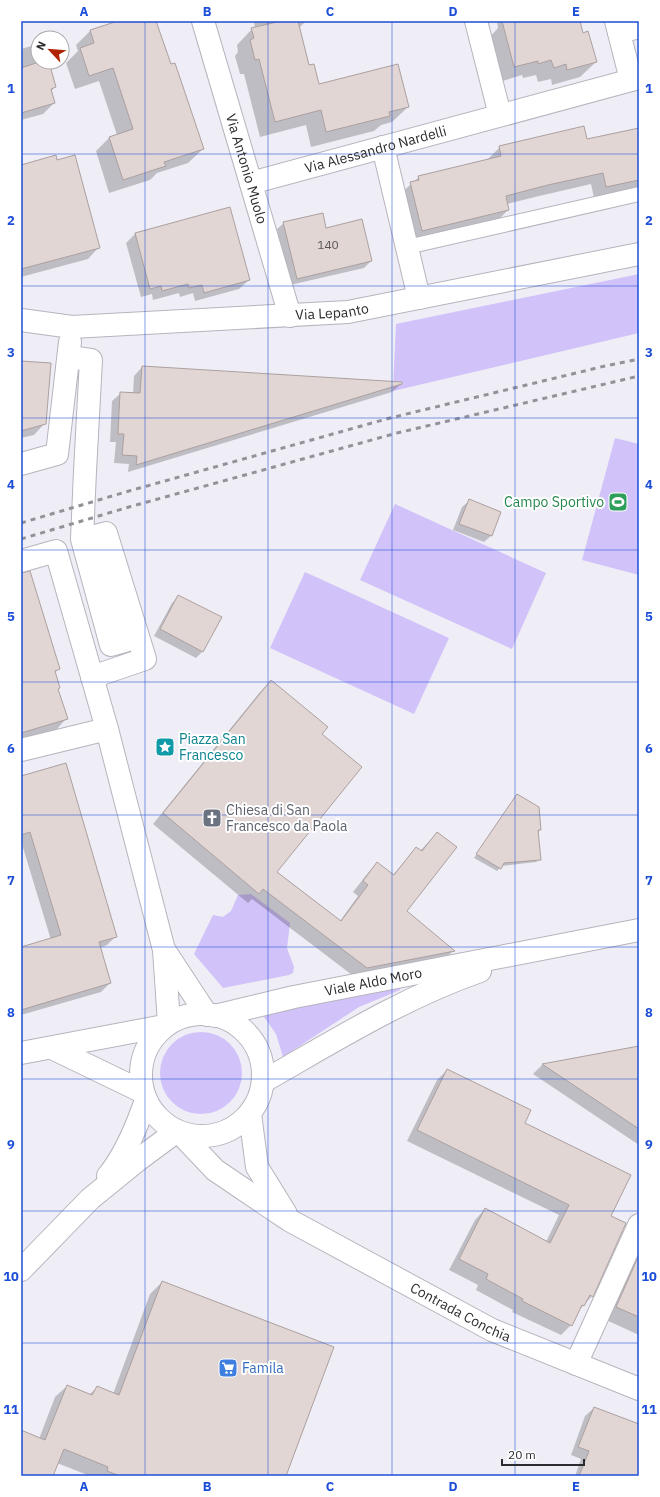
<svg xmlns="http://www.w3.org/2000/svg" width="660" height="1497" viewBox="0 0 660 1497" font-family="'IBM Plex Sans',sans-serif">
	<rect width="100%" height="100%" fill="#efedf6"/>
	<path fill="#d2c2fa" d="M639 274V333L393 391 396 324Z
		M615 438 639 444V575L582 560Z
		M395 504 546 573 512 649 360 580Z
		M305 572 449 638 414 714 270 648Z
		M251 894 290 923 287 948 294 967 293 973 289 975 223 988 194 954 213 915 223 917 231 911 238 895Z
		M401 985 400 990 359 1007 283 1057 276 1034 262 1014Z
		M160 1073a41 41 0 1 1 82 0a41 41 0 1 1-82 0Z"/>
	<path fill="#0003" d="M121 21H155L170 66 203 149 188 163 157 173 150 180 109 193 96 151 110 137 117 135 99 81 75 89 66 63 78 51 76 45 90 31Z
		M254 21H306L299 28 309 66 318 85 408 107 392 122 381 125 374 131 311 147 306 125 260 137 244 74H240L235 56 238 52 237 45 252 29H255Z
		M497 21H579L582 34 596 62 580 77 552 85 551 79 538 82 536 75 523 78 522 75 499 82 488 39 498 28Z
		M38 44V62H48L55 87 51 91 54 103 43 114 21 120V49Z
		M639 128V188L594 198 591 184 535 197 507 204 508 210 496 222 410 242 399 195 419 177 488 160V159L500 147 586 140Z
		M56 161 99 247 88 259 21 277V166Z
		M229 208 249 280 239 289 195 301 193 293 180 297 179 293 153 300 152 294 141 297 126 243 135 234Z
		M284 223 326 229 371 261 364 268 290 285 277 229Z
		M21 362 45 423 34 435 21 438Z
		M142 367 401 384 392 392 128 472 129 464 114 463 116 442H110L112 401 121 393 133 394 134 376Z
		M469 501 500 513 491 536 484 542 453 530 462 507Z
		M21 579 59 669 54 673 57 689 66 719 55 731 21 741Z
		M179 596 202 652 196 658 154 636 172 603Z
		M271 681 321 735 276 872 340 921 358 896 353 892 367 874 377 863 393 875 416 848 420 851 437 833 406 911 453 951 443 961 356 978 252 899 248 903 153 824 260 692Z
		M21 777 116 936 107 945 100 948 110 983 101 992 21 1015V948L51 940 21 841Z
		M517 795 540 830 537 833 540 859 536 862 502 866 497 871 474 858Z
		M639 1047V1145L533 1074 542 1065Z
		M447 1070 524 1124 609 1216 592 1296 579 1310 571 1325 561 1335 512 1312 513 1310 476 1290 478 1285 449 1270 475 1220 485 1209 546 1242 559 1215 407 1141 437 1080Z
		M639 1245V1335L604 1319Z
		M162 1282 285 1476H90L57 1463 52 1476H21V1431L39 1439 55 1397 67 1386 89 1395 97 1387 113 1394 150 1294Z
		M594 1408 639 1448V1476H575L581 1459 571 1455 585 1416Z"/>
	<path fill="#e2d6d5" stroke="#aba09f" d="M118 21H156L171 64 175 63 204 149 164 162 166 166 123 180 109 137 133 129 113 68 89 76 80 48 94 43 90 30Z
		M281 21H298L309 65 314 64 319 84 398 64 409 107 389 112 390 116 326 132 321 110 275 122 259 59 255 60 250 40 254 38 251 28Z
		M502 21H580L583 33 588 31 597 62 567 70 566 64 554 68 551 60 538 64V61L514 67Z
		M39 62H49L56 87 51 89 55 103 21 113V68Z
		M584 126 587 139 639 128V180L606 187 603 173 548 185 506 196 509 210 422 231 410 182 419 180 418 176 501 156 499 146Z
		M56 155 57 160 75 155 100 248 21 269V165Z
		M230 207 250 280 204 293 202 285 189 288 188 284 162 291 161 286 150 289 135 233Z
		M323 213 326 228 362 219 372 261 297 279 283 222Z
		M21 361 51 363 46 424 21 431Z
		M142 366 402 382V384L136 465 137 456 122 455 124 434H118L120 392 140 393Z
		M469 499 501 512 492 536 459 524Z
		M30 571 60 669 55 671 60 688 58 689 68 719 21 733V573Z
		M178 595 222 617 203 652 160 629Z
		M271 680 328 727 322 734 362 767 277 872 341 921 368 885 363 881 377 862 394 875 416 847 422 851 437 832 457 847 407 911 455 951 367 968 263 889 259 894 163 813Z
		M66 763 117 937 99 942 111 983 21 1010V947L61 935 30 832 21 835V776Z
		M517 794 539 807 541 830H538L541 860 504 863 501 869 476 854Z
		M639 1046V1129L542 1064Z
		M447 1069 531 1110 525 1123 631 1175 611 1216 626 1223 593 1297 590 1295 584 1306 582 1305 572 1326 522 1301 523 1299 486 1279 488 1274 459 1259 485 1208 550 1243 569 1205 417 1130Z
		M639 1255V1317L616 1307Z
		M162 1281 334 1347 286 1476H120L107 1471 108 1467 64 1449 53 1476H21V1430L45 1440 67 1385 92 1395 97 1386 119 1395Z
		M594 1407 639 1424V1476H579L589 1451 578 1447Z"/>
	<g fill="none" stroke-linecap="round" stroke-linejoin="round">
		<g stroke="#b7b4bd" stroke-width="16">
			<path id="lane" d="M407 247 639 194"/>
		</g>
		<g stroke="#b7b4bd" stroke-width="24">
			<g id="street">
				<path id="s1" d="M203 21 290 316"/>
				<path d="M476 21 500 115"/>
				<path d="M616 21 631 80"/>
				<path d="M619 32 639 27"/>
				<path d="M383 147 419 298"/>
				<path id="s2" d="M251 183 639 78"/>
				<path id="s3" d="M21 320 72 327 348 312 639 254"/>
				<path d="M69 357 91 360 85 471 82 539 111 645 125 641 95 536 106 533 145 659 92 677"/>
				<path d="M21 464 57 454 70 342"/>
				<path d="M21 561 56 551 107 729 164 950 169 1023"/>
				<path d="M21 750 107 729"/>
				<path d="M165 951 207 1015"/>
				<path d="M250 1114 257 1167 286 1214"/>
				<path id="s4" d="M180 1133 215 1170 289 1220 492 1330 639 1389"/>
				<path d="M576 1364 639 1225"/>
			</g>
		</g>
		<g stroke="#b7b4bd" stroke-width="24">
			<g id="secondary">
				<circle cx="202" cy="1075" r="61"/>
				<path id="s5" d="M215 1016 294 997 639 930"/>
				<path d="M52 1048 143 1092"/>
				<path d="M21 1053 164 1026"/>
				<path d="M264 1081C334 1041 403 998 480 971"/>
				<path d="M108 1176C126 1154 137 1126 146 1100"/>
				<path d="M21 1270 90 1199 138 1160 177 1131"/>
			</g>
		</g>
		<use href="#lane" stroke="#fff" stroke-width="14"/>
		<use href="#street" stroke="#fff" stroke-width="22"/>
		<use href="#secondary" stroke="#fff" stroke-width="22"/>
		<path stroke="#939299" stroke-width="3" stroke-dasharray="5 5" stroke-linecap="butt" d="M21 523 129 491 390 418 605 366 639 359
			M21 539 129 507 397 433 639 376"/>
	</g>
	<path fill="none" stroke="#1d4ed8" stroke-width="1" stroke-opacity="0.55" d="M145 21V1476M268 21V1476M392 21V1476M515 21V1476M21 154H639M21 286H639M21 418H639M21 550H639M21 682H639M21 815H639M21 947H639M21 1079H639M21 1211H639M21 1343H639"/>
	<defs>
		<g id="stadium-square" transform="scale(1)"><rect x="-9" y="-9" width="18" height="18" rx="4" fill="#2e9e5b" stroke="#fff"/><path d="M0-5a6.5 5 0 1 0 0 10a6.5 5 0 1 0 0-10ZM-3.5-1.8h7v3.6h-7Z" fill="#fff"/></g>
		<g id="sight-square" transform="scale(1)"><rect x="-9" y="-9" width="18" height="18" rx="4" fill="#0f9aa8" stroke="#fff"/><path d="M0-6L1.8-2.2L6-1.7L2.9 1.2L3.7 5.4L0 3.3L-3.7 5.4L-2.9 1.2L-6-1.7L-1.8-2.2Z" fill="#fff"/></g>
		<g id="church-square" transform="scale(1)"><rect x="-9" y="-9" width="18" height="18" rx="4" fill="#6b7280" stroke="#fff"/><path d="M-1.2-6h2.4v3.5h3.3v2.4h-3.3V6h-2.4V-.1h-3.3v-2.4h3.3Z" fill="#fff"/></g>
		<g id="supermarket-square" transform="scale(1)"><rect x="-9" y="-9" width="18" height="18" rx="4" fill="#3f7fe0" stroke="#fff"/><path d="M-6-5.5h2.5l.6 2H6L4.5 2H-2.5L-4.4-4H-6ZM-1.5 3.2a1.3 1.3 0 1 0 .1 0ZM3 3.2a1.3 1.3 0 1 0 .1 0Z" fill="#fff"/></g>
	</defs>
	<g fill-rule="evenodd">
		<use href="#stadium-square" x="618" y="502"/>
		<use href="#sight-square" x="165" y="747"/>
		<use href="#church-square" x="212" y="818"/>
		<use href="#supermarket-square" x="228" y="1368"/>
	</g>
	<g text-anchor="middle" stroke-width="4" stroke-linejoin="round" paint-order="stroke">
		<g font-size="12" fill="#5a5658">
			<text x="328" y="249">140</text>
		</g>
		<g font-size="14" fill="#2c2b2f" stroke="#fff">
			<text dy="5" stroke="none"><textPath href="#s2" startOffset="129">Via Alessandro Nardelli</textPath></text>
			<text dy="5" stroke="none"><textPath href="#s1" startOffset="154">Via Antonio Muolo</textPath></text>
			<text dy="5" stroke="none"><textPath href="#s3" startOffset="312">Via Lepanto</textPath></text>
			<text dy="5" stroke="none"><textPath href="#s5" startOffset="162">Viale Aldo Moro</textPath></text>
			<text dy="5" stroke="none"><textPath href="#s4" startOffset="335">Contrada Conchia</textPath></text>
		</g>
		<g font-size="14" fill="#27864d" stroke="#fff" text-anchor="end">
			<text x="604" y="507">Campo Sportivo</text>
		</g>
		<g font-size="14" fill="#0d838f" stroke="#fff" text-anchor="start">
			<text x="179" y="744">Piazza San<tspan x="179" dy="16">Francesco</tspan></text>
		</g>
		<g font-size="14" fill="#5b616d" stroke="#fff" text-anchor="start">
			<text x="226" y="815">Chiesa di San<tspan x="226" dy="16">Francesco da Paola</tspan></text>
		</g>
		<g font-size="14" fill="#366cbe" stroke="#fff" text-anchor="start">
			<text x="242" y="1373">Famila</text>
		</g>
	</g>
	<rect width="660" height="1497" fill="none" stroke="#ffffff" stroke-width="44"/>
	<g transform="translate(50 50) rotate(296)"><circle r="19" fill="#ffffff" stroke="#abaaac"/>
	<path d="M0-3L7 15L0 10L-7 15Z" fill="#b02300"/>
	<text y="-6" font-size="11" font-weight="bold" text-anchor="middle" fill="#2c2b2f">N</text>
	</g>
	<path d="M502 1459v6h82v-6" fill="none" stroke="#2c2b2f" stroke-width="2"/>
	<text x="508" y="1459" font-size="12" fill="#2c2b2f" stroke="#ffffff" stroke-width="3" paint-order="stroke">20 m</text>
	<rect x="22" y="22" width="616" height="1453" fill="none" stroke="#1d4ed8" stroke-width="1.5"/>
	<g font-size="13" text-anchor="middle" font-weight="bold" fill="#1d4ed8">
		<text x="84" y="16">A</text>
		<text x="207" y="16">B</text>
		<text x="330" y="16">C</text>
		<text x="453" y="16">D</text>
		<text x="576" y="16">E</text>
		<text x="11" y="93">1</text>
		<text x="649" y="93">1</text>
		<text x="11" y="225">2</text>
		<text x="649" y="225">2</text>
		<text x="11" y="357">3</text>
		<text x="649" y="357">3</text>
		<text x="11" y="489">4</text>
		<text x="649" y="489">4</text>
		<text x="11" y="621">5</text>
		<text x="649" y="621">5</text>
		<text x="11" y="753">6</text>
		<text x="649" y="753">6</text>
		<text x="11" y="885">7</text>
		<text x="649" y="885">7</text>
		<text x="11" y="1017">8</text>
		<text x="649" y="1017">8</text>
		<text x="11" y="1149">9</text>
		<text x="649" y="1149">9</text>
		<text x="11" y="1281">10</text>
		<text x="649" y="1281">10</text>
		<text x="11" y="1414">11</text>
		<text x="649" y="1414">11</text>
		<text x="84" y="1491">A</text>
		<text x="207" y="1491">B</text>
		<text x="330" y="1491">C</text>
		<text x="453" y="1491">D</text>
		<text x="576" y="1491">E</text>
	</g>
</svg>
